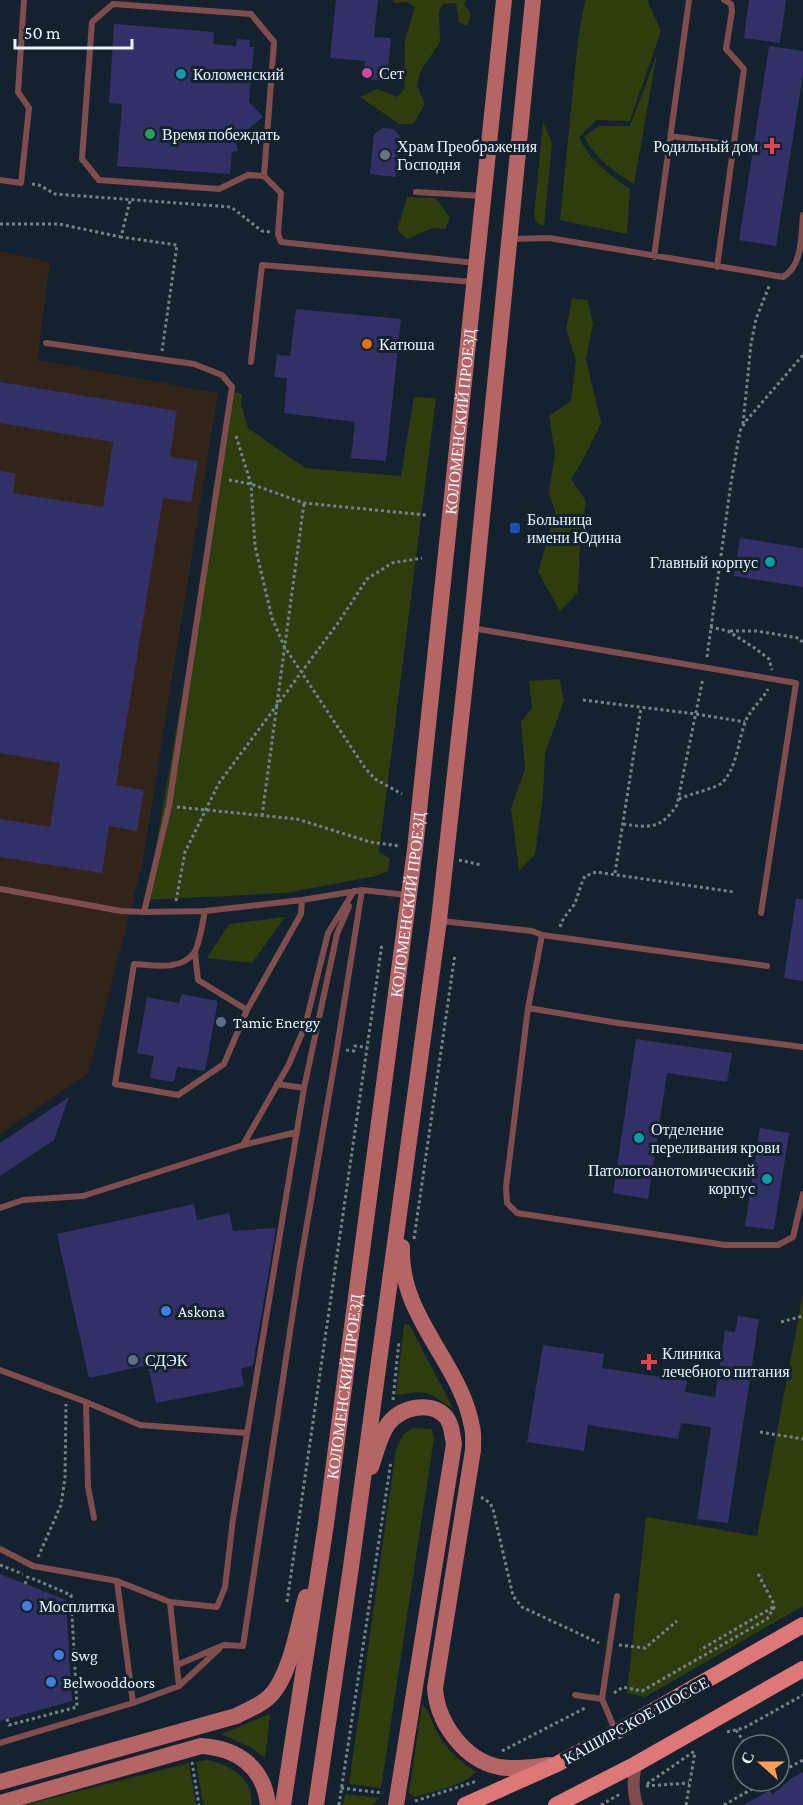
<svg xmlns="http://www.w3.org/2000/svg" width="803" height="1805" viewBox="0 0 803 1805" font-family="'Crimson Pro',serif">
	<rect width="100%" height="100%" fill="#13222e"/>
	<path fill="#322418" d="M0 251 50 262 37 360 218 393 142 865 88 1074 0 1134Z"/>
	<path fill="#2e3d0e" d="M392 0H466L464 4 471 14 467 26 459 22 456 3 443 4 439 12 440 42 420 72 417 86 425 104 413 124H399L360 97 377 89 397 97 404 89 405 40 415 7 406 2 394 3Z
		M585 0H647L661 31 630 121 596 120 579 137C590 161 609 174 630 189L627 234 560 220 578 39Z
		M657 54 634 184C613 171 596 159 584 137L599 126H630Z
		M543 122 552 143 544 226 537 223 534 216Z
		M407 197 435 198 450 217 445 229 433 228 407 239 397 230Z
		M572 299 588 300 593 324 586 359 601 423 585 456 571 479 586 501 580 542 578 592 560 611 538 572 555 512 549 492 555 454 549 416 571 401 576 360 566 329Z
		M234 392 242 394 241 404 248 428 305 468 401 476 414 397 436 398 379 852 390 858 388 871 376 876 286 893 147 900Z
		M559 679 564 700 545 753 543 796 535 854 519 871 511 808 525 769 521 722 532 708 529 681Z
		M285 917 252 963 207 958 229 924Z
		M803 1295V1606L645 1697 627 1693 646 1517 757 1536Z
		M409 1324 453 1408C444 1405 440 1399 431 1395 420 1389 407 1395 396 1395L404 1325Z
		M413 1428 432 1429 434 1438 381 1788 349 1784 396 1449 404 1434Z
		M422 1704C430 1712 431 1720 436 1730 444 1747 460 1762 476 1772 464 1785 431 1793 414 1797L409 1793Z
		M270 1714 265 1758 252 1748 221 1734Z
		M206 1760C228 1763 255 1779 251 1805H203L196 1762Z
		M189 1763 196 1805H24Z
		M345 1794 379 1798 373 1805H343Z"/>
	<path fill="#323167" d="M336 0H378L374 37 391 38 387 81 363 79 365 61 330 58Z
		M749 0H786L780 43 744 38Z
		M114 24 214 32 213 44 236 46 237 39 250 40 249 47H254L249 102 263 117 235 140 238 151 232 152 230 174 117 166 122 104 109 103Z
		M769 46 803 51V74L776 246 739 240Z
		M383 128 394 129 400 136 396 177 370 174 374 134Z
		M296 309 401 319 386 461 351 458 355 422 284 413 287 378 274 377 277 355 290 356Z
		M0 382 177 411 170 457 198 461 191 502 163 498 116 785 144 790 137 831 109 826 102 873 0 857V819L50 827 60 763 0 753V471L16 473 13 493 103 507 113 442 0 423Z
		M740 538 803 548V587L734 576Z
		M796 899H803V981L784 978Z
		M181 994 218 1001 205 1071 177 1067 174 1082 150 1078 154 1056 137 1053 147 997 179 1003Z
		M636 1039 732 1053 727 1082 667 1073 648 1199 613 1193Z
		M69 1097 54 1140 0 1176V1143Z
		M760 1128 789 1133 774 1230 745 1226Z
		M194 1204 197 1220 229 1213 233 1231 276 1228 253 1365 241 1369 244 1386 156 1403 148 1365 89 1378 57 1234Z
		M738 1316 759 1319 728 1523 697 1519 711 1427 681 1423 678 1439 588 1425 584 1451 527 1442 543 1345 604 1354 602 1368 687 1381 685 1392 715 1397 725 1331 735 1332Z
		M0 1574 66 1600 72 1701 0 1721Z
		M803 1772V1805H744L770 1790 772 1795 793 1777Z"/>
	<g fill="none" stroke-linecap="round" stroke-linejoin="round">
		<path stroke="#75828d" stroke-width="3" stroke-dasharray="3 3" stroke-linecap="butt" d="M32 184 39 185 55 194 231 207 262 231 270 232
			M130 201 121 237 177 245 162 351
			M0 224H59L121 237
			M743 424 751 344 756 319 770 284
			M236 436 251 484 255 546 272 618 284 646 365 768 375 779 402 794
			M229 480 251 484 304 503 426 515
			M710 627 728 631 756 649 769 659 772 670
			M730 631H756L799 638 803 643
			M707 657 731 483 740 431 746 421 803 355
			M583 700 696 714 745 722
			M679 799C689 794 718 788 723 782 738 765 738 739 746 720 752 708 762 700 768 689
			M177 807 297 819 370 842 400 846
			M262 816 304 503
			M623 824C650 828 661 829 677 805L703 678
			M459 860 481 865
			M615 873 641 708
			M176 901 185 852 219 783 338 623 367 579 392 563 422 558
			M560 927C563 917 568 913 574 905 578 897 580 885 585 876L596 872 734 892
			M346 1050 354 1051 355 1046 367 1047
			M414 1239 455 954
			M781 1322 803 1316
			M393 1400 399 1341
			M760 1432 803 1439
			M481 1497 490 1503 493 1509 513 1596 522 1607 599 1643
			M38 1557 61 1505 65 1478 66 1404
			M0 1565 23 1574
			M758 1574 775 1606
			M25 1584 28 1576
			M287 1602 382 944
			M619 1645 645 1648 677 1621
			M614 1693 623 1687 642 1691 767 1619 775 1606 700 1650
			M7 1719 9 1725 77 1707 71 1595 29 1577
			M736 1730 746 1745
			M727 1732 744 1728 803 1695
			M502 1751 587 1707
			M192 1762 199 1805
			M779 1773 803 1760
			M647 1784 696 1750
			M646 1786 689 1783
			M341 1788 383 1793
			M415 1801 477 1781
			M339 1805 391 1461
			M601 1805 620 1794
			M686 1805 695 1752
			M724 1805 766 1781"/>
		<path stroke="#7f4d4d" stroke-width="6" d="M670 136 734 145
			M264 176 274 42 251 14 113 4 92 22 82 159 99 180 219 189 248 175 264 176 281 193 278 234 281 242 475 263
			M0 180 21 183 29 108 18 92 24 0
			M416 192 483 196
			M512 239 549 238 783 277C803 266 801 234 803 215
			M654 257 689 0
			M717 267 744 69 726 49 732 11 731 4 724 0
			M46 343 194 364 222 375 232 387 169 806 144 912
			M251 362 262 265 474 282
			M472 628 796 683 761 913
			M0 889 121 911 144 912 205 911 302 900 362 890 407 895
			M205 911C203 921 199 946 194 953 180 971 154 965 134 964L115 1084 178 1095 224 1064 247 1010 301 914 302 900
			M441 921 532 931 542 935 767 966
			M542 935 528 1008 506 1187 507 1203 517 1213 725 1245H778L793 1237 803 1194
			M195 953 198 980 247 1010
			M528 1008 618 1023 803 1047
			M304 1088 337 934 349 906
			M243 1145 289 1064 305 1026 328 933 354 891
			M0 1208 23 1200 83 1196 243 1145 297 1132
			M0 1370 86 1402 88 1487 94 1518
			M86 1402 140 1425 247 1433
			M0 1549 33 1566 117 1581 170 1602 217 1607 225 1587 233 1519 304 1088 277 1084
			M117 1581 133 1703
			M170 1602 179 1686
			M177 1665 224 1645 243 1646 300 1265 337 1048 362 890
			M575 1695 602 1699
			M616 1732 602 1699 617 1596
			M0 1743 133 1703 179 1686 219 1649"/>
		<path stroke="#7f4d4d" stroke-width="12" d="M636 1764C633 1778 632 1791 637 1805"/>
		<g stroke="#b56565" stroke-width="16">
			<path d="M402 1247C399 1317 461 1363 472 1427 474 1434 473 1442 473 1450L435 1688C437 1722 464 1760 499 1767 516 1770 533 1767 550 1765"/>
			<path d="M371 1467C376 1453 380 1435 388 1424 401 1407 431 1400 446 1417 452 1424 452 1435 454 1444L396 1805"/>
			<path d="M0 1782 236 1716C247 1710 260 1706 269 1697 290 1678 298 1625 306 1597"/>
			<path d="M0 1803 201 1746C237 1748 264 1767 268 1805"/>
			<path id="s1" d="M283 1805 326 1524 415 849 504 0"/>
			<path d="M316 1805 351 1567 439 920 471 628 533 0"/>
		</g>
		<path stroke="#de7778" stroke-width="16" d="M465 1805 557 1764 616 1732 803 1625
			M556 1805 636 1764 803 1669"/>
	</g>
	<circle fill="#d1479c" stroke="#13222e" stroke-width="2" cx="367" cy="73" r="6"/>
	<g fill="#0f9aa8" stroke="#13222e" stroke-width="2">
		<circle cx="181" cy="74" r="6"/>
		<circle cx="770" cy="562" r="6"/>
		<circle cx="639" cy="1138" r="6"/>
		<circle cx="767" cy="1179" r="6"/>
	</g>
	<circle fill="#2e9e5b" stroke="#13222e" stroke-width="2" cx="150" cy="134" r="6"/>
	<g fill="#e0444e" stroke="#13222e" stroke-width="2">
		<path d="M769 137h6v6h6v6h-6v6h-6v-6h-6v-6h6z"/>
		<path d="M646 1353h6v6h6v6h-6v6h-6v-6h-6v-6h6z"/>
	</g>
	<circle fill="#6b7280" stroke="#13222e" stroke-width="2" cx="385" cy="155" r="6"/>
	<circle fill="#e8710a" stroke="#13222e" stroke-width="2" cx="367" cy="344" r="6"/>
	<rect fill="#1a4fb4" stroke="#13222e" stroke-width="2" x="509" y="522" width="12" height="12" rx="3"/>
	<g fill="#5c6f8a" stroke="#13222e" stroke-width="2">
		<circle cx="221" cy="1022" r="6"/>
		<circle cx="133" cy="1360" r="6"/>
	</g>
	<g fill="#3f7fe0" stroke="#13222e" stroke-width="2">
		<circle cx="166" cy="1311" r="6"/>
		<circle cx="27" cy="1606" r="6"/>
		<circle cx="59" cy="1655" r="6"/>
		<circle cx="51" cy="1682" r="6"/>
	</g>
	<g text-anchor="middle" stroke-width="6" stroke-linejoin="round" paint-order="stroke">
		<g font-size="16" fill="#eaf4fd" stroke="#13222e" text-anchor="start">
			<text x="379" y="79">Сет</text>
			<text x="193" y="80">Коломенский</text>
			<text x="162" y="140">Время побеждать</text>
			<text x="397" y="152">Храм Преображения<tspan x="397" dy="18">Господня</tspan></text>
			<text x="758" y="152" text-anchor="end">Родильный дом</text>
			<text x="379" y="350">Катюша</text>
			<text x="527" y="525">Больница<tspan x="527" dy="18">имени Юдина</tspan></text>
			<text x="758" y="568" text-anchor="end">Главный корпус</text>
			<text x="233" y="1028">Tamic Energy</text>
			<text x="651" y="1135">Отделение<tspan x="651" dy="18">переливания крови</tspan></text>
			<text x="755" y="1176" text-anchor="end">Патологоанотомический<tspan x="755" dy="18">корпус</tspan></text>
			<text x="178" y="1317">Askona</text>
			<text x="662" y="1359">Клиника<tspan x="662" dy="18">лечебного питания</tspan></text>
			<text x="145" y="1366">СДЭК</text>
			<text x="39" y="1612">Мосплитка</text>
			<text x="71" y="1661">Swg</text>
			<text x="63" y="1688">Belwooddoors</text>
		</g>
		<g font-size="16" fill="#eaf4fd" stroke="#13222e">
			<text dy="6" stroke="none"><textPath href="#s1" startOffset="1395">КОЛОМЕНСКИЙ ПРОЕЗД</textPath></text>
			<text dy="6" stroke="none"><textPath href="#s1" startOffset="909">КОЛОМЕНСКИЙ ПРОЕЗД</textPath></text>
			<text dy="6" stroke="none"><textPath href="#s1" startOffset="423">КОЛОМЕНСКИЙ ПРОЕЗД</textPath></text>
			<text transform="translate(636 1720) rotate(-29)" y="6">КАШИРСКОЕ ШОССЕ</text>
		</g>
	</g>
	<g transform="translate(761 1763) rotate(291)"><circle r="28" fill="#13222e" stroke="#697681" stroke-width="1.5"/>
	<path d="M0-4.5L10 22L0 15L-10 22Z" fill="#fe9c58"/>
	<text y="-9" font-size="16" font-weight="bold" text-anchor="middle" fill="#eaf4fd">С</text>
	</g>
	<path d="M15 39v9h117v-9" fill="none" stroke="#eaf4fd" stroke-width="3"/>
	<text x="24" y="39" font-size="18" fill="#eaf4fd" stroke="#13222e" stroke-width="4.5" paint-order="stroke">50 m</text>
</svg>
